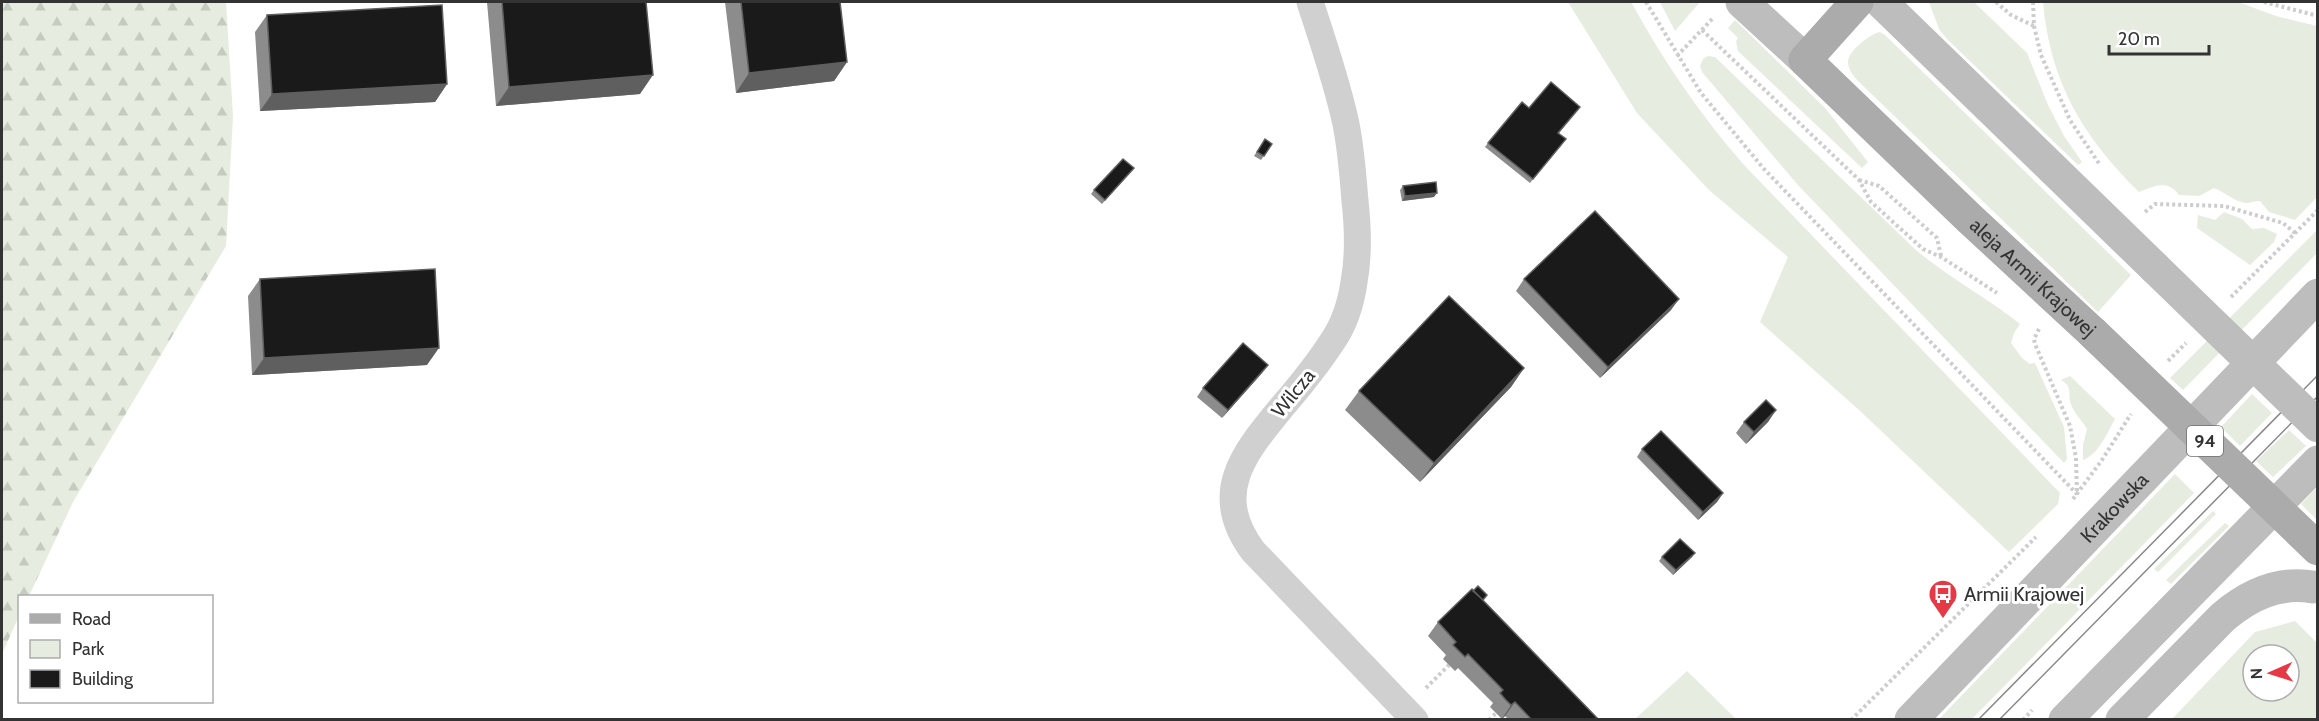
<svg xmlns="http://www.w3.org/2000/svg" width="2319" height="721" viewBox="0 0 2319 721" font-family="Cabin,sans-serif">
	<defs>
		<pattern id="forest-firs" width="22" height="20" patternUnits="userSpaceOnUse" patternTransform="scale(1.5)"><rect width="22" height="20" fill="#e6ecdf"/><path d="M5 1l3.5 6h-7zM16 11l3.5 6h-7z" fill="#c6cbc0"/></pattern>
	</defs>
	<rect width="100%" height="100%" fill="#fff"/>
	<path fill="#e6ecdf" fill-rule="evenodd" d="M1568 2H1631C1663 60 1700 115 1744 165L2060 493 2058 504 2009 552 1859 410 1760 322 1788 257 1709 190 1637 113Z
		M1660 2H1700L1675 31Z
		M1929 2H1974L2027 53 2048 105 2064 136 2082 162 2078 165 1947 39 1939 29Z
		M2043 2H2238L2276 16 2317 26V197L2295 220 2269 212 2260 201C2255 201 2250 203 2246 203 2233 201 2225 192 2214 188L2199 196 2179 195C2168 179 2154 186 2139 192 2083 137 2050 82 2043 2Z
		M1735 20 1825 108 1868 162 1862 168 1738 51 1736 41 1738 38 1728 28Z
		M1880 32 1885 35 2131 275 2098 312 1857 80C1853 75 1848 69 1848 62 1848 51 1870 34 1880 32Z
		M1708 56 1715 57 1917 251C1950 278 1987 298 2020 324L2014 333 2011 343 2022 358 2030 364 2035 363 2064 427 2067 459 2064 463 1797 184 1702 72 1700 66 1703 59Z
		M2224 212 2242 219 2252 229 2264 228 2277 234 2274 242 2250 265 2197 228 2198 215 2215 220Z
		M2317 230V253L2183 390 2170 378Z
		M2070 376 2115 419C2107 433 2099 454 2083 460V445L2087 429C2082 420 2074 414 2071 404 2067 394 2074 387 2061 380Z
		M2252 394 2272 413 2240 446 2221 427Z
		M2289 430 2306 446 2273 477 2256 461Z
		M2175 474 2194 493 1972 719H1939Z
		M2317 487V520L2301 504Z
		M2213 511 2216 514 2158 572 2154 569Z
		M2225 523 2229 526 2171 584 2166 580Z
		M2295 621 2317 643V719H2172L2255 632ZM2253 655H2289V691H2253Z
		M1687 671 1736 719H1635Z"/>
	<path fill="url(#forest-firs)" d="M2 2H226L233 116 226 246 73 502 29 596H20L19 616 2 654Z"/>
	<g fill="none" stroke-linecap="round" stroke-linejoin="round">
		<path stroke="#cdcdcd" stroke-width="4" stroke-dasharray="3 3" stroke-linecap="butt" d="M1646 2 1701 93 1764 169 2077 494
			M1996 2 2011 15 2034 26
			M2033 2 2034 26 2041 55 2070 120 2100 165
			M2264 2 2318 16
			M1702 30 1859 180 1871 202 1923 249 1941 257 1997 293
			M1677 56 1714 17
			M1859 180 1879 186 1937 238 1941 256
			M2145 212 2155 204 2224 206 2283 223 2295 233
			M2231 297 2318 210
			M2039 329 2034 339 2035 344 2070 426 2076 458 2077 493
			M2168 361 2186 343
			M2073 499 2102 460 2131 414
			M1426 688 1449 665
			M1489 720 1496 713
			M1851 720 2036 537
			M2023 720 2032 710"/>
		<path stroke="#d0d0d0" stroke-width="27" d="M1310 2C1323 42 1337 82 1346 124 1351 149 1353 175 1355 201 1358 228 1359 255 1354 282 1351 303 1344 325 1332 342 1317 365 1300 386 1282 407 1244 453 1210 493 1253 551L1415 720"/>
		<g stroke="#bdbdbd" stroke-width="33">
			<path d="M1742 2 1805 60"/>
			<path d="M1881 2 2155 268"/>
			<path id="s1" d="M1911 720 2318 295"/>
			<path d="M2065 720 2318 462"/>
		</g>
		<path stroke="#ababab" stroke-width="33" id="s2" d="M1857 2 1805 60 1969 218 2093 333"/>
		<path stroke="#888" stroke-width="1.5" d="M1978 720 2318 375
			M1999 720 2318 396"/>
		<path stroke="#bdbdbd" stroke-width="33" d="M2155 268 2318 426
			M2122 720 2223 617C2249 595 2278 581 2313 587"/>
		<path stroke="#ababab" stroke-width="33" d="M2093 333 2318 549"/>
	</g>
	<path fill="#8c8c8c" d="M487 2H646L640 94 496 106Z
		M725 2H840L847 62 834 81 736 93Z
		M267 15 447 84 435 102 260 111 255 32Z
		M1580 107 1559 133 1563 143 1530 183 1485 147 1488 143 1529 108Z
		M1265 139 1272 144 1261 160 1254 156Z
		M1134 168 1102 204 1091 194 1094 190Z
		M1403 186 1434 197 1402 201 1400 190Z
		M260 279 427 365 252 375 248 296Z
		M1524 279 1671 310 1600 378 1516 291Z
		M1524 368 1511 387 1420 482 1345 410 1359 391Z
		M1262 373 1222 418 1197 397 1203 388Z
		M1776 410 1768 422 1746 444 1736 433 1744 422Z
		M1642 449 1723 493 1717 502 1698 520 1637 457Z
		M1662 557H1692L1673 575 1659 561Z
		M1483 601 1599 720H1509L1505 716 1502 719 1490 707 1493 703 1458 668 1455 671 1443 659 1446 655 1428 636 1438 622Z"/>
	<path fill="#5f5f5f" d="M847 62 834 81 736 93 749 73Z
		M653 75 640 94 496 106 509 87Z
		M447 84 435 102 260 111 272 94Z
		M1437 193 1434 197 1402 201 1405 196Z
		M1679 299 1671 310 1600 378 1608 367Z
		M439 348 427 365 252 375 264 358Z
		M1268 365 1262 373 1222 418 1228 410Z
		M1524 368 1511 387 1420 482 1434 463Z
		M1776 410 1768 422 1746 444 1754 432Z
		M1723 493 1717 502 1698 520 1703 512Z
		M1695 553 1692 557 1673 575 1676 570Z
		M1515 702 1505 716 1502 719 1511 705Z"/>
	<path fill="#1a1a1a" stroke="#5f5f5f" stroke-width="1.5" d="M502 2H646L653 75 509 87Z
		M741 2H840L847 62 749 73Z
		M442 5 447 84 272 94 267 15Z
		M1551 82 1580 107 1558 133 1566 139 1533 179 1488 143 1522 102 1529 108Z
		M1265 139 1272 144 1264 156 1257 152Z
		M1123 159 1134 168 1105 200 1094 190Z
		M1436 182 1437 193 1405 196 1403 186Z
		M1595 211 1679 299 1608 367 1524 279Z
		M435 269 439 348 264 358 260 279Z
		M1449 296 1524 368 1434 463 1359 391Z
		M1243 343 1268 365 1228 410 1203 388Z
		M1766 400 1776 410 1754 432 1744 422Z
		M1661 431 1723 493 1703 512 1642 449Z
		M1680 539 1695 553 1676 570 1662 557Z
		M1478 586 1487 595 1483 600 1473 591Z
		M1472 589 1599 720H1532L1515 702 1511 705 1505 699 1500 693 1503 690 1468 654 1465 657 1453 645 1456 642 1438 622Z"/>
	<defs>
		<g id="bus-pin" transform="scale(1.5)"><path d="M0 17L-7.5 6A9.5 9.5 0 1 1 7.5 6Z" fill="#e63946" stroke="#fff"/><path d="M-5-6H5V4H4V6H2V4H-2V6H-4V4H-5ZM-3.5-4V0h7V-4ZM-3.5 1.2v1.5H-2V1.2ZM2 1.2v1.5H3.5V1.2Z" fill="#fff"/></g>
	</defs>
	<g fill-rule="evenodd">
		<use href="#bus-pin" x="1943" y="594"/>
	</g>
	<g text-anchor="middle" stroke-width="6" stroke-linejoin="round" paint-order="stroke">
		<rect fill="#fff" stroke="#707070" stroke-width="1.5" x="2187" y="426" width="36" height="30" rx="4.5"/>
		<g font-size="18" font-weight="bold" fill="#333">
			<text x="2205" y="447">94</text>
		</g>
		<g font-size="20" fill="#333" stroke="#fff">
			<text dy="7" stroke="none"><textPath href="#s2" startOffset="393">aleja Armii Krajowej</textPath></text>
			<text transform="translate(1293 393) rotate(-51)" y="7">Wilcza</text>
			<text dy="7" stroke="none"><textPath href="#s1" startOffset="294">Krakowska</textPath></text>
		</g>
		<g font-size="20" fill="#333" stroke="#fff" text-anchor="start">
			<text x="1964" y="601">Armii Krajowej</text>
		</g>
	</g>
	<rect width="2319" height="721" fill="none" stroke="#333333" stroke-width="6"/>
	<rect x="18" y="595" width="195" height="108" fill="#ffffff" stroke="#adadad" stroke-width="1.5"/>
	<rect x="30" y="614" width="30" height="9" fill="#ababab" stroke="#adadad" stroke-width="1.5"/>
	<text x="72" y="625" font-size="18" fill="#333333">Road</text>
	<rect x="30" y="640" width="30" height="18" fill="#e6ecdf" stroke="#adadad" stroke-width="1.5"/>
	<text x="72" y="655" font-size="18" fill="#333333">Park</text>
	<rect x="30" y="670" width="30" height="18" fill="#1a1a1a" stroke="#adadad" stroke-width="1.5"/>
	<text x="72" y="685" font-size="18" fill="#333333">Building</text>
	<g transform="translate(2271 673) rotate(267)"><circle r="28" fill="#ffffff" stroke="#adadad" stroke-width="1.5"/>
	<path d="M0-4.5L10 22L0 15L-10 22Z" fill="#e63946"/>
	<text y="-9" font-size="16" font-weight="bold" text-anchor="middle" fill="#333333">N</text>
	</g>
	<path d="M2109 45v9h100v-9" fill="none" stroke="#333333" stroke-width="3"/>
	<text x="2118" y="45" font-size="18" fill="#333333" stroke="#ffffff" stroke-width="4.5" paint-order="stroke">20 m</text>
</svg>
